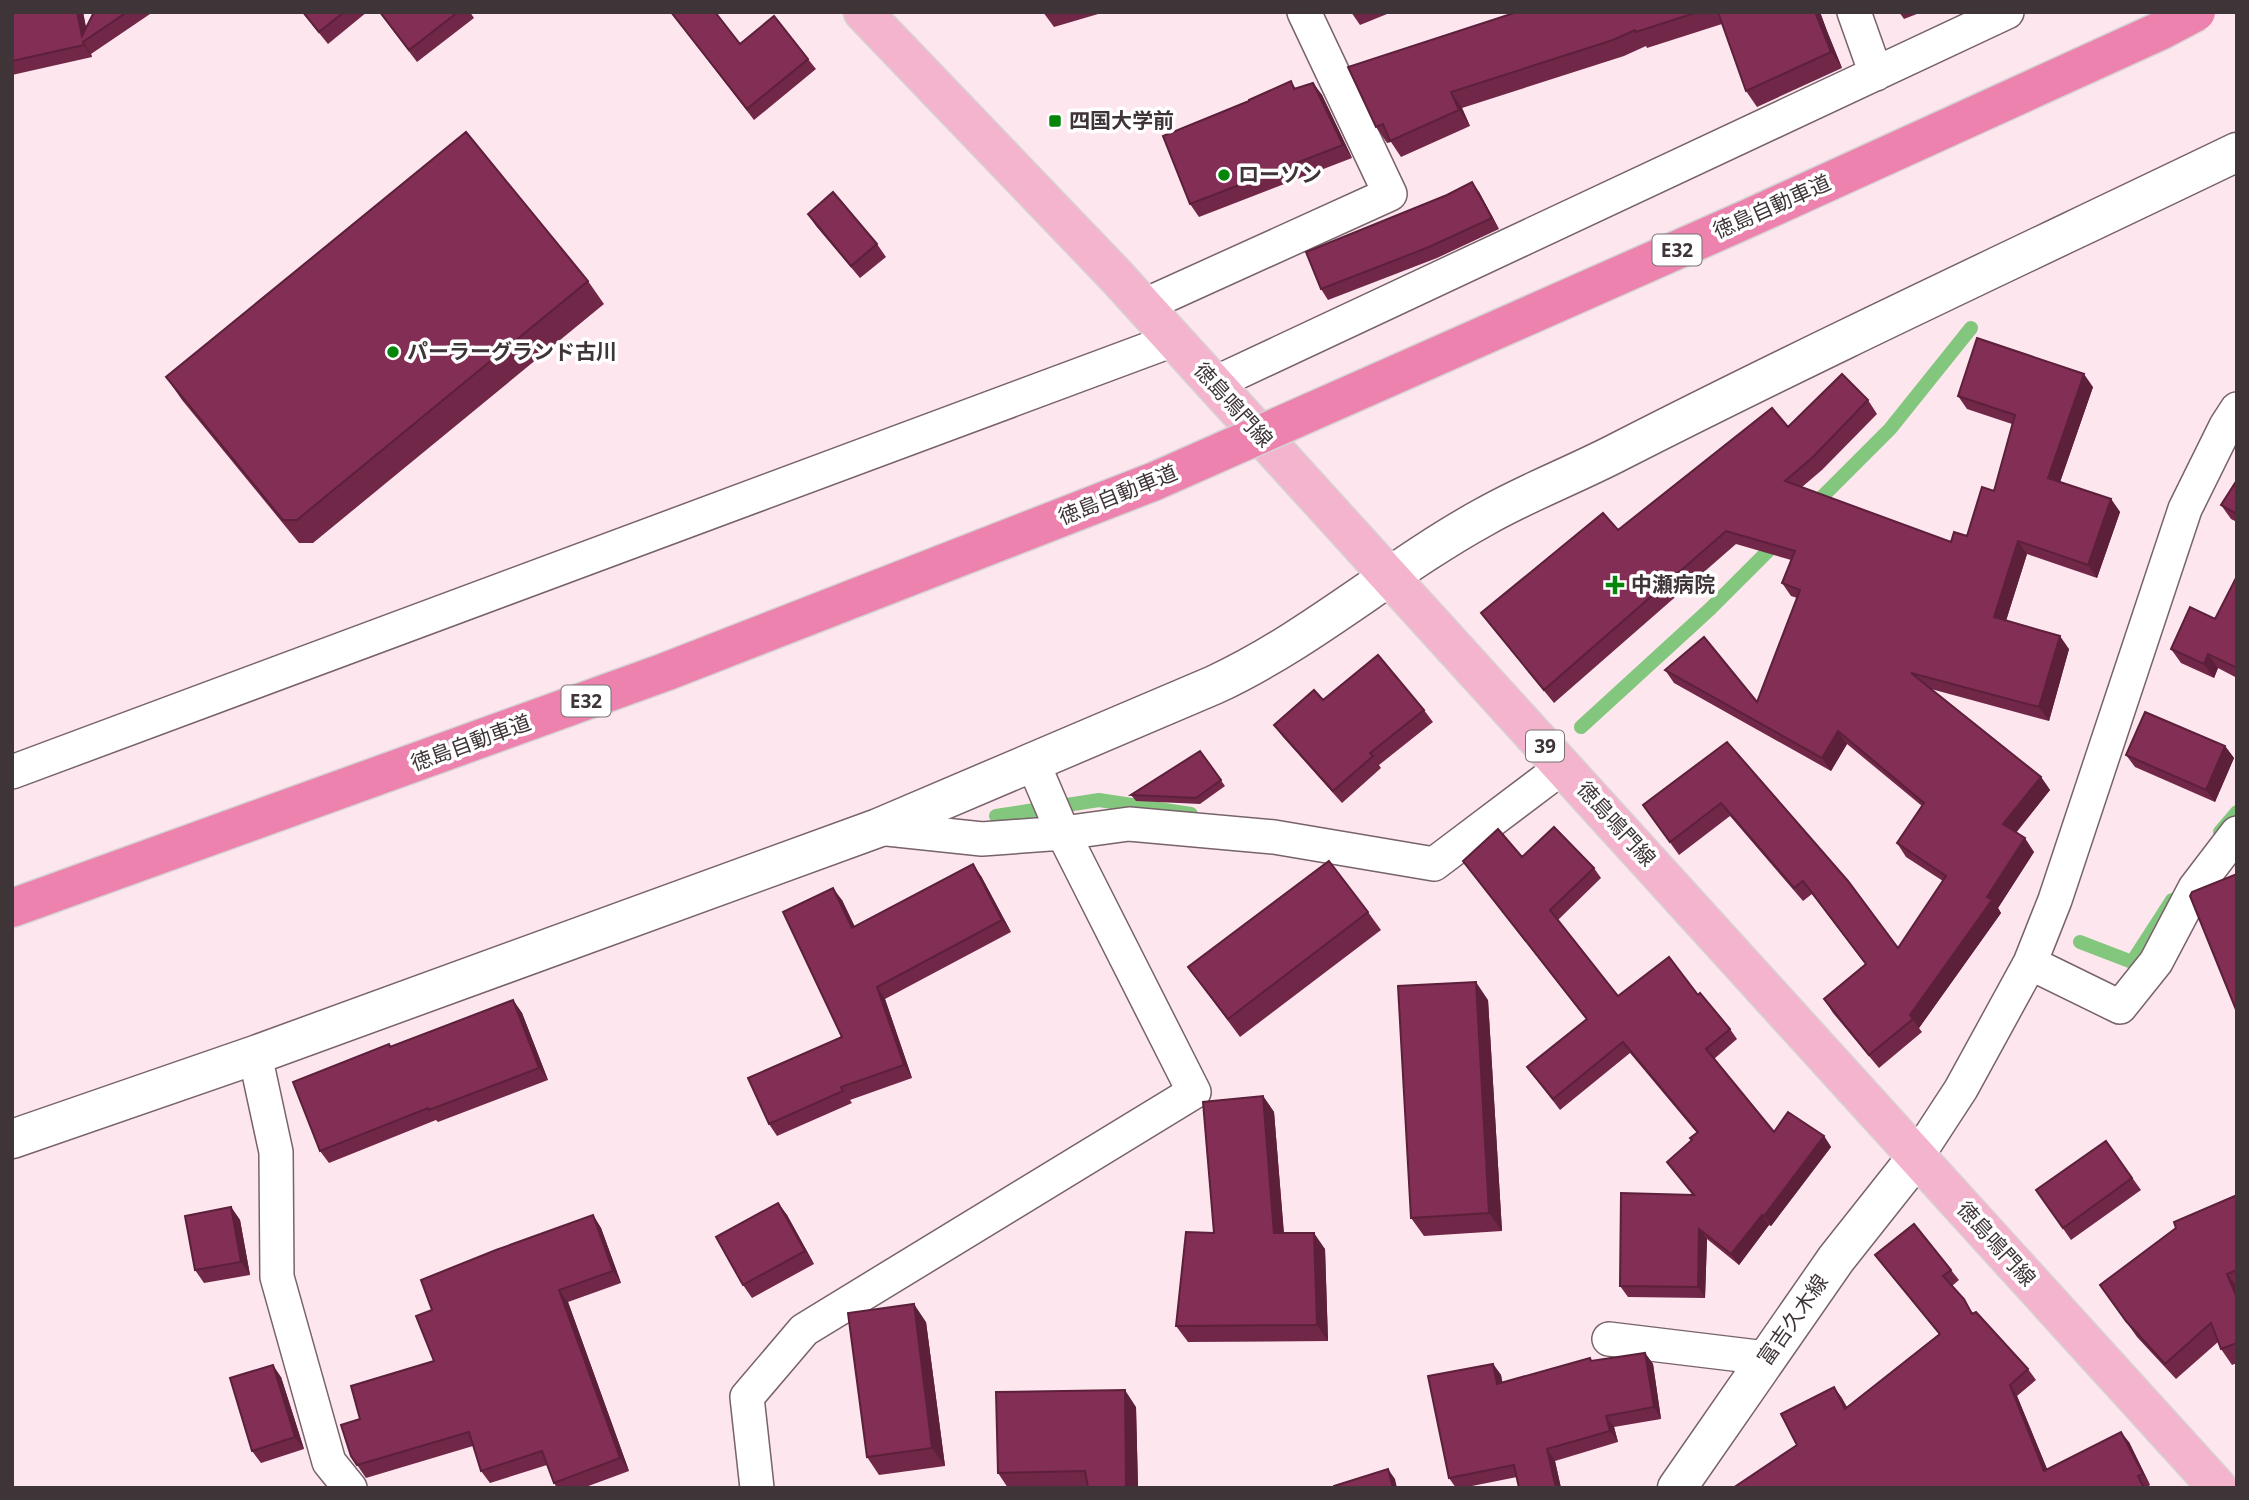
<svg xmlns="http://www.w3.org/2000/svg" width="2249" height="1500" viewBox="0 0 2249 1500" font-family="'Noto Sans','Noto Sans JP',sans-serif">
	<rect width="100%" height="100%" fill="#fee6ee"/>
	<g fill="none" stroke-linecap="round" stroke-linejoin="round">
		<path stroke="#83c77e" stroke-width="14" d="M1812 507 1890 429 1971 328
			M1581 727 1710 609 1780 539
			M996 816 1099 800 1191 814
			M2220 832 2237 812
			M2080 942 2132 962 2172 900"/>
		<g stroke="#776369" stroke-width="36">
			<path id="street" d="M1854 12 1876 74
				M1143 306 1390 194 1304 12
				M1213 384 2007 12
				M1033 763 1063 833 1129 824 1274 837 1434 864 1564 766
				M12 772 1173 340
				M2030 963 2120 1007 2156 962 2195 888 2237 833
				M255 1055 276 1152 277 1277 329 1462 350 1488
				M1916 1158 1961 1089 2030 963 2055 900 2185 509 2226 426 2237 409
				M1609 1339 1766 1358
				M757 1488 747 1397 804 1330 1194 1092 1063 833 982 839 878 828"/>
		</g>
		<g stroke="#776369" stroke-width="41">
			<path id="secondary" d="M12 1139 255 1055 878 828 1214 685C1311 640 1391 568 1484 517 1528 492 1576 474 1620 451 1824 347 2031 251 2237 152
				M1677 1488 1836 1259 1916 1158"/>
		</g>
		<g stroke="#d5d3d3" stroke-width="41">
			<path id="primary" d="M863 12 1117 277 2218 1488"/>
		</g>
		<g stroke="#d5d3d3" stroke-width="41">
			<path id="highway" d="M12 908 665 672 1155 481"/>
		</g>
		<use href="#street" stroke="#fff" stroke-width="33"/>
		<use href="#secondary" stroke="#fff" stroke-width="38"/>
		<use href="#primary" stroke="#f4b4ce" stroke-width="38"/>
		<use href="#highway" stroke="#ec82ad" stroke-width="38"/>
		<g stroke="#d5d3d3" stroke-width="41" stroke-linecap="butt">
			<path id="highway-bridge" d="M1155 481 1749 218 2162 30 2196 12"/>
		</g>
		<use href="#highway-bridge" stroke="#ec82ad" stroke-width="38"/>
	</g>
	<path fill="#712848" d="M12 12H83L86 27 94 12H153L91 54 92 57 12 75Z
		M302 12H367L328 44Z
		M379 12H470L474 18 417 62Z
		M671 12 740 44 808 59 816 69 754 120Z
		M1043 12H1105L1054 27Z
		M1351 12H1392L1360 25Z
		M1517 12H1820L1827 31 1842 68 1757 107 1746 91 1722 24 1647 48 1646 46 1624 56 1462 108 1470 126 1401 157 1391 142 1387 143 1376 127Z
		M1899 12H1922L1904 19Z
		M1291 81 1296 89 1313 83 1322 95 1352 158 1199 217 1190 204Z
		M1479 192 1499 229 1437 258 1328 300 1321 289Z
		M808 214 877 244 886 257 860 278 816 226Z
		M588 281 604 304 313 543H299L182 400 166 377Z
		M2093 387 2060 482 2111 499 2120 512 2097 578 2027 554 2006 621 2069 649 2049 721 1931 689 2041 777 2050 790 2016 833 2034 852 1998 908 2001 913 1919 1028 1922 1032 1879 1068 1833 1013 1824 999 1866 965 1812 894 1803 901 1730 816 1679 855 1643 805 1727 742 1898 948 1943 881 1906 857 1897 843 1922 806 1847 744 1831 771 1674 683 1665 670 1757 702 1797 598 1791 596 1782 583 1791 560 1736 544 1554 703 1491 626 1481 613 1788 427 1868 400 1877 414 1822 470 1802 487 1951 542 1967 536 1994 491 2012 424 1967 409 1958 396Z
		M2237 480V522L2231 519 2221 505Z
		M2237 576V678L2218 668 2214 678 2181 663 2171 649 2215 619Z
		M1323 700 1424 710 1433 722 1379 765 1381 768 1342 803 1283 737 1274 725Z
		M2225 746 2234 758 2215 802 2135 767 2126 755Z
		M1200 751 1225 786 1200 804 1136 801 1131 795Z
		M1522 857 1594 868 1601 878 1558 920 1618 996 1698 995 1730 1029 1737 1039 1714 1059 1774 1132 1824 1136 1831 1147 1771 1226 1769 1225 1739 1265 1707 1239 1705 1298 1628 1297 1620 1286 1693 1195 1667 1162 1692 1140 1697 1133 1630 1053 1560 1110 1527 1067 1586 1019 1463 861Z
		M981 876 1011 932 885 999 912 1078 850 1100 852 1103 777 1136 769 1124 842 1037V900L855 927Z
		M1368 912 1381 930 1240 1037 1188 967Z
		M513 1000 522 1013 548 1080 438 1122 436 1120 329 1163 320 1151 391 1046Z
		M1488 1000 1502 1231 1424 1236 1411 1218Z
		M1263 1096 1274 1112 1284 1233 1325 1249 1328 1341 1188 1342 1176 1326 1214 1233Z
		M2106 1141 2141 1190 2071 1240 2036 1190Z
		M2237 1195V1363L2232 1365 2221 1349 2218 1342 2176 1379 2137 1337 2100 1285Z
		M778 1203 787 1215 814 1264 752 1298 743 1285Z
		M231 1207 240 1220 250 1275 204 1283 195 1270Z
		M593 1215 601 1228 621 1283 568 1302 629 1471 583 1488H557L554 1483 547 1465 490 1483 481 1471 473 1446 366 1478 351 1456 360 1419 434 1361 432 1310Z
		M1875 1255 1951 1270 1959 1280 1952 1286 1973 1313 2028 1369 2036 1380 2017 1396 2047 1469 2129 1442 2150 1485 2146 1488H1733L1797 1445 1834 1387 1847 1407 1939 1334Z
		M926 1322 945 1466 879 1475 867 1457Z
		M1645 1353 1653 1364 1661 1419 1614 1427 1618 1442 1555 1461 1561 1488H1519L1517 1477 1462 1488H1456L1449 1478 1493 1364 1501 1375 1502 1383 1592 1361Z
		M281 1377 304 1449 261 1463 252 1451Z
		M1136 1407 1138 1488H1008L998 1473Z"/>
	<path fill="#5c203b" d="M77 12H83L88 39 82 36Z
		M1815 12H1820L1827 31 1842 68 1831 52Z
		M83 42 91 54 92 57 84 45Z
		M1313 83 1322 95 1352 158 1343 145Z
		M1451 92 1462 108 1470 126 1459 110Z
		M1472 182 1479 192 1499 229 1492 218Z
		M2084 374 2093 387 2057 491 2048 478Z
		M2111 499 2120 512 2097 578 2088 565Z
		M2018 541 2027 554 2003 630 1994 617Z
		M2060 636 2069 649 2049 721 2039 707Z
		M2208 654 2218 668 2214 678 2204 664Z
		M1838 731 1847 744 1831 771 1822 758Z
		M2225 746 2234 758 2215 802 2206 790Z
		M2041 777 2050 790 2012 837 2003 824Z
		M2025 838 2034 852 1998 908 2001 913 1919 1028 1910 1015Z
		M973 864 981 876 1011 932 1002 920Z
		M833 888 842 900 861 940 852 928Z
		M1476 982 1488 1000 1502 1231 1489 1213Z
		M877 987 885 999 912 1078 904 1065Z
		M513 1000 522 1013 548 1080 539 1068Z
		M1263 1096 1274 1112 1285 1249 1274 1233Z
		M1824 1136 1831 1147 1771 1226 1764 1216Z
		M778 1203 787 1215 814 1264 805 1251Z
		M231 1207 240 1220 250 1275 241 1262Z
		M593 1215 601 1228 621 1283 613 1271Z
		M1762 1215 1769 1225 1739 1265 1731 1254Z
		M1699 1229 1707 1239 1705 1298 1698 1287Z
		M1314 1233 1325 1249 1328 1341 1317 1325Z
		M2227 1274 2237 1287V1298Z
		M559 1290 568 1302 629 1471 620 1458Z
		M914 1304 926 1322 945 1466 932 1448Z
		M1645 1353 1653 1364 1661 1419 1654 1407Z
		M1493 1364 1501 1375 1505 1395 1497 1384Z
		M273 1365 281 1377 304 1449 295 1437Z
		M2010 1385 2017 1396 2052 1481 2044 1471Z
		M1834 1387 1842 1398 1853 1419 1845 1409Z
		M1125 1390 1136 1407 1138 1488H1126Z
		M1606 1416 1614 1427 1618 1442 1610 1431Z
		M2121 1432 2129 1442 2150 1485 2143 1474Z
		M1547 1449 1555 1461 1561 1488H1556Z
		M1388 1469 1395 1479 1397 1488H1393Z"/>
	<path fill="#832e54" stroke="#5c203b" stroke-width="2" d="M12 12H77L82 36 94 12H127L83 42 84 45 12 61Z
		M303 12H344L319 32Z
		M380 12H458L409 50Z
		M671 12H715L740 44 774 16 808 59 747 109Z
		M1517 12H1698L1636 32 1635 30 1613 40 1451 92 1459 110 1390 141 1383 124 1376 127 1348 67Z
		M1718 12H1815L1831 52 1746 91Z
		M1291 81 1294 89 1313 83 1343 145 1190 204 1163 136 1249 101V100Z
		M466 132 588 281 297 520H283L166 377Z
		M1472 182 1492 218 1429 247 1321 289 1306 252 1447 195Z
		M833 192 877 244 851 266 808 214Z
		M1977 338 2084 374 2048 478 2111 499 2088 565 2018 541 1994 617 2060 636 2039 707 1911 673 2041 777 2003 824 2025 838 1987 897 1992 900 1910 1015 1913 1019 1869 1055 1824 999 1866 964 1803 881 1794 888 1721 803 1670 842 1643 805 1727 742 1848 881 1898 948 1946 876 1897 843 1924 803 1838 731 1822 758 1665 670 1704 637 1757 702 1800 590 1782 583 1795 551 1726 531 1544 690 1481 613 1603 513 1618 530 1772 408 1788 427 1842 374 1868 400 1813 457 1785 481 1951 542 1954 532 1967 536 1982 487 1994 491 2015 415 1958 396Z
		M2237 480V514L2221 505Z
		M2237 576V668L2208 654 2204 664 2171 649 2190 607 2215 619Z
		M1378 655 1424 710 1370 753 1373 756 1333 791 1274 725 1314 690 1323 700Z
		M2145 712 2225 746 2206 790 2126 755Z
		M1200 751 1221 780 1196 798 1131 795Z
		M1554 827 1594 868 1550 910 1618 996 1669 957 1698 995 1700 993 1730 1029 1706 1049 1774 1132 1788 1112 1824 1136 1764 1216 1762 1215 1731 1254 1699 1229 1698 1287 1620 1286 1621 1193 1694 1195 1667 1162 1692 1140 1690 1138 1698 1132 1623 1042 1553 1099 1527 1067 1587 1019 1463 861 1498 829 1522 857Z
		M1329 861 1368 912 1228 1019 1188 967Z
		M973 864 1002 920 877 987 904 1065 841 1087 843 1091 769 1124 748 1078 842 1037 783 912 833 888 852 928Z
		M2237 874V1012L2190 896 2192 892Z
		M1476 982 1489 1213 1411 1218 1398 986Z
		M513 1000 539 1068 429 1110 428 1108 320 1151 293 1082 389 1044 390 1047Z
		M1263 1096 1274 1233H1314L1317 1325 1176 1326 1186 1232 1214 1233 1203 1102Z
		M2106 1141 2132 1178 2063 1228 2036 1190Z
		M2237 1195V1270L2227 1274 2237 1298V1343L2221 1349 2211 1323 2165 1364 2126 1321 2100 1285 2176 1228 2174 1222Z
		M778 1203 805 1251 743 1285 716 1237Z
		M231 1207 241 1262 195 1270 185 1216Z
		M593 1215 613 1271 559 1290 620 1458 554 1483 542 1451 481 1471 469 1432 357 1465 351 1456 341 1425 360 1419 351 1386 434 1361 416 1316 432 1310 421 1280 496 1250Z
		M1914 1224 1951 1270 1943 1276 1964 1299 1972 1314 1976 1312 2028 1369 2010 1385 2044 1471 2121 1432 2143 1474 2138 1476 2144 1488H1733L1797 1445 1781 1414 1834 1387 1845 1409 1940 1334 1875 1255Z
		M914 1304 932 1448 867 1457 848 1313Z
		M1645 1353 1654 1407 1606 1416 1610 1431 1547 1449 1556 1488H1519L1514 1465 1449 1478 1428 1376 1493 1364 1497 1384 1590 1358 1591 1361Z
		M273 1365 295 1437 252 1451 230 1378Z
		M1125 1390 1126 1488H1088L1085 1471 998 1473 996 1392Z
		M1388 1469 1393 1488H1334V1486Z"/>
	<g fill="#05860a" stroke="#fff" stroke-width="2.5">
		<rect x="1048" y="114" width="14" height="14" rx="3.5"/>
		<circle cx="1224" cy="175" r="7"/>
		<circle cx="393" cy="352" r="7"/>
		<path d="M1611.5 574.5h7v7h7v7h-7v7h-7v-7h-7v-7h7z"/>
	</g>
	<g text-anchor="middle" stroke-width="7" stroke-linejoin="round" paint-order="stroke">
		<g fill="#fff" stroke="#797274" stroke-width="2">
			<rect x="1652.5" y="234.5" width="49" height="31" rx="5"/>
			<rect x="561.5" y="685.5" width="49" height="31" rx="5"/>
			<rect x="1526" y="730.5" width="38" height="31" rx="5"/>
		</g>
		<g font-size="19" font-weight="bold" fill="#3f3538">
			<text x="1677" y="257">E32</text>
			<text x="586" y="708">E32</text>
			<text x="1545" y="753">39</text>
		</g>
		<g font-size="21" font-weight="bold" fill="#3f3538" stroke="#fff" text-anchor="start">
			<text x="1069" y="128">四国大学前</text>
			<text x="1238" y="182">ローソン</text>
			<text x="407" y="359">パーラーグランド古川</text>
			<text x="1631" y="592">中瀬病院</text>
		</g>
		<g font-size="21" fill="#3f3538" stroke="#fff">
			<text transform="translate(1772 207) rotate(-24)" y="7">徳島自動車道</text>
			<text transform="translate(1233 405) rotate(48)" y="7">徳島鳴門線</text>
			<text transform="translate(1118 495) rotate(-22)" y="7">徳島自動車道</text>
			<text transform="translate(471 743) rotate(-20)" y="7">徳島自動車道</text>
			<text transform="translate(1616 824) rotate(48)" y="7">徳島鳴門線</text>
			<text transform="translate(1996 1244) rotate(48)" y="7">徳島鳴門線</text>
			<text transform="translate(1793 1320) rotate(-55)" y="7">富吉久木線</text>
		</g>
	</g>
	<rect width="2249" height="1500" fill="none" stroke="#3f3538" stroke-width="28"/>
</svg>
